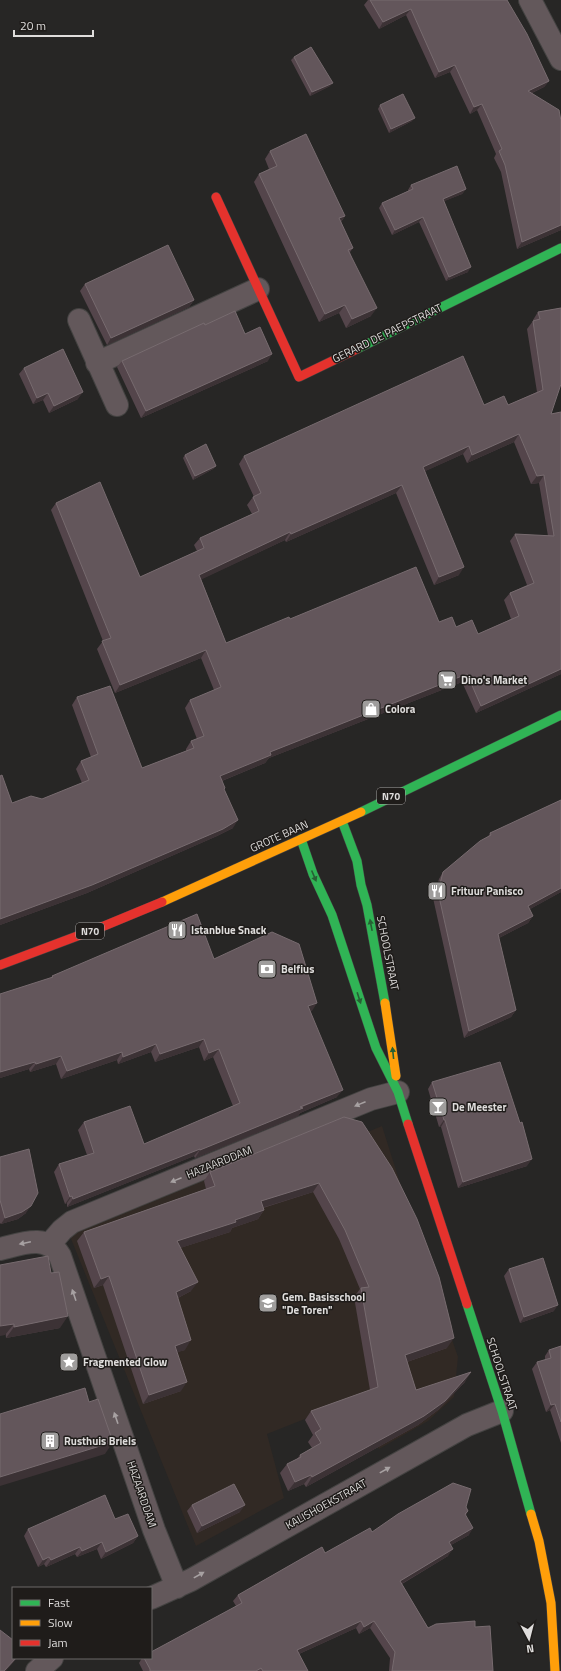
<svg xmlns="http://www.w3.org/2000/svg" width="561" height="1671" viewBox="0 0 561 1671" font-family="'Titillium Web',sans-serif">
	<rect width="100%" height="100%" fill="#272625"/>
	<path fill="#312924" d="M349 1121 356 1127 370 1131 382 1126 421 1249 458 1357 454 1397 428 1421 379 1449 350 1401 267 1434 284 1498 196 1546 67 1229Z"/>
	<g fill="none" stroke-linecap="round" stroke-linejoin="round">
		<g stroke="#444342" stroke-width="24">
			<path id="street" d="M530 0 561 59
				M79 320 117 405
				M97 363 258 289
				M49 1245 62 1230 72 1222 371 1099 398 1092
				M0 1249C21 1244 47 1233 60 1256L154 1530 177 1587
				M151 1598 191 1580 467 1425 502 1411
				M37 1671 52 1658"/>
		</g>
		<g stroke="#444342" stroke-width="10">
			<path id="fast" d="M357 349 561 248
				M361 812 561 715
				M342 821 357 861 361 885 367 905 385 1003
				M301 839 313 874 332 915 376 1048 398 1092 408 1124
				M467 1304 502 1411 531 1514"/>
		</g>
		<g stroke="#444342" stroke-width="10">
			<path id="slow" d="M162 902 361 812
				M385 1003 396 1076
				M531 1514 539 1541 551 1603 555 1671"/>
		</g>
		<g stroke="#444342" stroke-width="10">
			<path id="jam" d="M216 197 299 377 357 349
				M0 965 104 926 162 902
				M408 1124 467 1304"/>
		</g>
		<use href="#street" stroke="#63585b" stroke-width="22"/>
		<use href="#fast" stroke="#30b455" stroke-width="9"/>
		<use href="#slow" stroke="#ff9f0a" stroke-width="9"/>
		<use href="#jam" stroke="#e5322d" stroke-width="9"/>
	</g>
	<path fill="#54454b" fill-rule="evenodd" d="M368 0H507L549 81 544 87 532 93 561 121V230L517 249 501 172 494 158 496 154 477 110 470 114 450 72 435 78 406 15 379 29 364 5Z
		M294 57 330 86 310 96 291 60Z
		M380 105 412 121 389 133 378 109Z
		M270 151 345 216 341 222 353 248 350 252 371 316 346 328 339 313 319 322 254 182 259 174 269 169 265 159Z
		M411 185 466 189 462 194 444 201 468 272 446 281 419 222 392 235 379 208 382 203 408 191V190Z
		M85 284 194 300 189 307 107 345 80 291Z
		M561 308 551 414 561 412V674L476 713 462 682 269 758 265 763 222 781 233 828 217 836 87 893 0 925V776L12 803 42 799 82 783 76 769 81 761 91 757 72 705 77 697 142 768 186 751V749L191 741 197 739 185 708 190 700 214 690 201 658 115 693 97 649 103 641 51 510 56 503 140 577 197 551 194 545 200 538 252 514 247 505 253 497H254L239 464 244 456 484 405H508L537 392 527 329 533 321V320L538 312ZM514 442 531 484 539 483 548 536 515 534 510 541 527 585 510 593 504 600 511 619 478 634 439 622 290 619 226 643 201 579 285 540 286 542 396 493 434 585 459 575 425 471 463 454 467 463Z
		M205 325 245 334 268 361 141 418 117 367 122 361Z
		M24 368 78 399 49 413 43 400 33 404 19 374Z
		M185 455 216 466 213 469 193 480 183 458Z
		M561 800V892L530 909 533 916 528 923 499 938 516 1010 511 1017 464 1038 433 898 439 879 443 872 488 837 490 833Z
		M214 959 312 1011H310L337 1097 300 1113 298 1116 195 1158 194 1156 67 1207V1203L65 1204 54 1172 59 1164 87 1155 78 1130 84 1122 144 1144 233 1106 213 1057 204 1061 199 1047 155 1062 151 1052 118 1064 117 1060 61 1079 56 1064 30 1072 29 1069 0 1078V994L51 978 52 976Z
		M432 1082 527 1166 458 1188 441 1127H439L428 1089Z
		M344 1117 447 1348 407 1362 416 1390 465 1382 438 1410 418 1425 306 1487 304 1484 288 1491 280 1473 287 1464 297 1459 300 1455 312 1448 308 1442 313 1435 305 1420 311 1411 370 1390 354 1297 360 1289 339 1239 313 1192 263 1208 264 1210 258 1219 232 1228 230 1232 180 1248 191 1291 178 1298 185 1350 177 1352 181 1391 143 1404 103 1285 94 1288 77 1241 84 1232 206 1189 204 1181 210 1172Z
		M0 1157 26 1213 18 1219 1 1224 0 1223Z
		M0 1265 60 1328 6 1338Z
		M509 1269 554 1311 520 1323 504 1276Z
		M561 1346V1443L550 1410 546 1412 532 1369 537 1362 545 1360V1356L549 1350Z
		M192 1505 240 1512 197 1533 187 1511Z
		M466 1507 468 1511 466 1515 469 1535 451 1545 448 1556 402 1584 428 1628 475 1627 493 1671H389L390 1658 370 1628 359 1634 356 1628 299 1654 308 1671H143L139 1663 142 1658H151L236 1606 233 1601 238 1595 372 1532Z
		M115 1519 138 1536 133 1543 101 1559 97 1549 77 1557 75 1554 46 1567 44 1564 38 1567 24 1536 28 1529Z"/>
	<path fill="#3c3235" d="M411 9 406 15 379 29 383 22Z
		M455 65 450 72 435 78 439 72Z
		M549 81 544 87 523 97 528 91Z
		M333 83 330 86 310 96 312 92Z
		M482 104 477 110 470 114 474 107Z
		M415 118 412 121 389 133 391 129Z
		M466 189 462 194 440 203 443 199Z
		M345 216 339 224V218Z
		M423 217 419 222 392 235 395 230Z
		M561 225V230L517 249 522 242Z
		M471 267 468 272 446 281 449 277Z
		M194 300 189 307 107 345 111 338Z
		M345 305 339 313 319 322 325 314Z
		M377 308 371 316 346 328 352 319Z
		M272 354 268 361 141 418 146 411Z
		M83 392 78 399 49 413 54 406Z
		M48 393 43 400 33 404 37 398Z
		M519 434 514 442 467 463 472 455Z
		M469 446 463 454 417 475 423 467Z
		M216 466 213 469 193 480 195 476Z
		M544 475 539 483 531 484 537 476Z
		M402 485 396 493 286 542 291 534Z
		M290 532 285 540 194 583 199 575Z
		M464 567 459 575 434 585 439 577Z
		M206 650 201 658 115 693 120 685Z
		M561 669V674L476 713 481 706Z
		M467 674 462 682 269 758 265 763 214 784 220 776 270 752Z
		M238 820 233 828 217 836 87 893 0 925V919Z
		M561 888V892L523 913 528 906Z
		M533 916 528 923 493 941 498 934Z
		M317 1003 312 1011 303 1013 308 1006Z
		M516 1010 511 1017 464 1038 469 1031Z
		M204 1039 199 1047 155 1062 160 1054Z
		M156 1044 151 1052 118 1064 123 1057Z
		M219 1049 213 1057 204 1061 209 1053Z
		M122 1052 117 1060 61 1079 67 1071Z
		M61 1056 56 1064 30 1072 36 1064Z
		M35 1062 29 1069 0 1078V1072Z
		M343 1090 337 1097 300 1113 298 1116 195 1158 200 1150Z
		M444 1120H445L441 1127H439Z
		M200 1149 194 1156 67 1207 73 1199Z
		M532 1159 527 1166 458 1188 463 1182Z
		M319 1183 313 1192 255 1210 261 1201Z
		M72 1196 67 1203 65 1204 70 1197Z
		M31 1206 26 1213 18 1219 1 1224 5 1218Z
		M264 1210 258 1219 232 1228 230 1232 171 1251 177 1241Z
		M109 1276 103 1285 94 1288 101 1279Z
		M198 1282 191 1291 170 1302 176 1292Z
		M558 1305 554 1311 520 1323 524 1317Z
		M68 1316 60 1328 6 1338 14 1327Z
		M14 1324 5 1335 0 1336V1326Z
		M454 1338 447 1348 398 1365 405 1355Z
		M191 1340 185 1350 169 1355 175 1346Z
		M471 1372 465 1382 438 1410 418 1425 306 1487 312 1477Z
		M187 1382 181 1391 143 1404 149 1395Z
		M555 1404 550 1410 546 1412 551 1405Z
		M113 1442 105 1454 0 1486V1477Z
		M311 1475 304 1484 288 1491 295 1482Z
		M245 1505 240 1512 197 1533 202 1526Z
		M473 1528 469 1535 444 1549 449 1542Z
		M138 1536 133 1543 101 1559 106 1552Z
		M102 1542 97 1549 77 1557 82 1551Z
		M80 1547 75 1554 46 1567 51 1560Z
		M453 1549 448 1556 396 1587 400 1581Z
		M49 1557 44 1564 38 1567 43 1560Z
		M361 1621 356 1628 292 1657 297 1650Z
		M374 1621 370 1628 359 1634 364 1627Z
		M16 1658H17L6 1671H4Z"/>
	<path fill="#63565b" stroke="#776b6f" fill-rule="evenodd" d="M370 0H507L527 34 549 81 528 91 559 110 561 121V225L522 242 505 165 499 151 502 149 482 104 474 107 455 65 439 72 411 9 383 22Z
		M311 47 333 83 312 92 294 57Z
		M403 94 415 118 391 129 380 105Z
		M306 134 345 216 339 218 353 248 348 250 377 308 352 319 345 305 325 314 259 174 277 166 270 151Z
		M457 166 466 189 443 199 471 267 449 277 423 217 395 230 382 203 413 189 411 185Z
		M168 245 194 300 111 338 85 284Z
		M561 308V384L551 414 561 412V669L481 706 467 674 270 752 271 755 220 776 225 788 224 789 238 820 223 829 92 885 0 919V776L2 775 12 803 31 796 42 799 89 780 81 761 98 754 77 697 110 686 142 768 194 748 191 741 204 736 190 700 221 687 206 650 120 685 102 641 111 638 56 503 100 482 140 577 204 548 200 538 259 511 253 497 261 493 244 456 463 356 484 405 504 396 508 405 543 390 533 321 540 319 538 312ZM519 434 537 476 544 475 554 536 515 534 534 583 510 593 519 616 478 634 472 620 456 627 452 617 439 622 416 567 290 619 289 617 226 643 199 575 290 532 291 534 402 485 439 577 464 567 423 467 469 446 472 455Z
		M235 311 245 334 260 327 272 354 146 411 122 361 204 323 205 325Z
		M63 349 83 392 54 406 48 393 37 398 24 368Z
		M206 444 216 466 195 476 185 455Z
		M561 800V888L528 906 533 916 498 934 516 1010 469 1031 438 892 443 872 480 841 491 835 490 833Z
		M197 914 214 959 272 932 299 944 317 1003 308 1006 343 1090 300 1107 303 1108 200 1150V1149L73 1199 72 1196 70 1197 59 1164 94 1153 84 1122 130 1106 144 1144 240 1103 219 1049 209 1053 204 1039 160 1054 156 1044 123 1057 122 1052 67 1071 61 1056 36 1064 35 1062 0 1072V994L53 977 52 976Z
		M500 1062 520 1123 522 1122 532 1159 463 1182 445 1120H444L432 1082Z
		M344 1117 362 1122 392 1168 417 1219 439 1277 451 1325 454 1338 405 1355 416 1390 471 1372 445 1401 424 1416 312 1477 311 1475 295 1482 287 1464 301 1457 300 1455 321 1443 315 1433 321 1429 311 1411 378 1387 361 1288 369 1287 345 1230 319 1183 261 1201 264 1210 235 1220 236 1222 177 1241 198 1282 176 1292 191 1340 175 1346 187 1382 149 1395 109 1276 101 1279 84 1232 215 1186 210 1172Z
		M29 1149 38 1193 31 1206 22 1212 5 1218 0 1200V1157Z
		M48 1256 51 1273 59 1272 68 1316 14 1327V1324L0 1326V1265Z
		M543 1258 558 1305 524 1317 509 1269Z
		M561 1346V1422L555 1404 551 1405 537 1362 551 1358 549 1350Z
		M85 1388 89 1402 98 1399 113 1442 0 1477V1414Z
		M453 1483 471 1489 466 1507 468 1511 465 1514 473 1528 449 1542 453 1549 400 1581 428 1628 436 1624 475 1621V1627L490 1626 493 1671H392L395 1652 374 1621 364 1627 361 1621 297 1650 308 1671H263L261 1668 256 1671H150V1669L144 1658H151V1652L242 1603 238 1595 322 1547 325 1553 370 1528 372 1532 398 1514Z
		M234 1484 245 1505 202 1526 192 1505Z
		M105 1495 115 1519 128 1514 138 1536 106 1552 102 1542 82 1551 80 1547 51 1560 49 1557 43 1560 28 1529Z
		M0 1630 13 1640V1658H16L4 1671H0Z"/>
	<defs><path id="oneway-solid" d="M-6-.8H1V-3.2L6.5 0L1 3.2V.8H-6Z"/></defs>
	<g fill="#276035">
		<use href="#oneway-solid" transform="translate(314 876) rotate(67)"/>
		<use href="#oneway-solid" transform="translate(371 925) rotate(-101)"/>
		<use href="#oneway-solid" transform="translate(359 998) rotate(72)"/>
		<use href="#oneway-solid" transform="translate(393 1053) rotate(-96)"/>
	</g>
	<g fill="#a7a1a2">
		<use href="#oneway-solid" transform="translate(360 1104) rotate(158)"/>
		<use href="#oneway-solid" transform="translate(176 1180) rotate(158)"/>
		<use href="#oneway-solid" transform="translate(25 1243) rotate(168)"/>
		<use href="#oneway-solid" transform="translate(74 1295) rotate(-109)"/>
		<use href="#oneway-solid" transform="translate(116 1418) rotate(-109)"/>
		<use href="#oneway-solid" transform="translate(385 1470) rotate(-29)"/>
		<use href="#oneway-solid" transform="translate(199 1575) rotate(-29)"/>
	</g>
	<defs>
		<g id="supermarket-square" transform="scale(1)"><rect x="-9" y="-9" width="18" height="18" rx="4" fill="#9f9d9c" stroke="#1f1c1a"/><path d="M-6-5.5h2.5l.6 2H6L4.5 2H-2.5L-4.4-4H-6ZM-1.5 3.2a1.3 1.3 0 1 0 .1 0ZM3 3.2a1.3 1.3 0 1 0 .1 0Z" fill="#fff"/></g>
		<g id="shop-square" transform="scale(1)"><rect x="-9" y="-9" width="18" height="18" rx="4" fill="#9f9d9c" stroke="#1f1c1a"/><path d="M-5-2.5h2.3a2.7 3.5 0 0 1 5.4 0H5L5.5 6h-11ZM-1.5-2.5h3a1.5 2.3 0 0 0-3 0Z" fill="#fff"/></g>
		<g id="restaurant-square" transform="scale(1)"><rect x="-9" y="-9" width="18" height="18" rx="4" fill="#9f9d9c" stroke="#1f1c1a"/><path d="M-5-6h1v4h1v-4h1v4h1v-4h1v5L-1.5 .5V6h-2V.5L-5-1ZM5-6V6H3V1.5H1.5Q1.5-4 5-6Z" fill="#fff"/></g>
		<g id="bank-square" transform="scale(1)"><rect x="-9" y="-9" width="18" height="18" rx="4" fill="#9f9d9c" stroke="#1f1c1a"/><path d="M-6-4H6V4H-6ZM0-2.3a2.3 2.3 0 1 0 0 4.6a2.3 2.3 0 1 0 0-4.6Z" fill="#fff"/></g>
		<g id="bar-square" transform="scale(1)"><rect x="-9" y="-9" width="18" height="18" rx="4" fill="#9f9d9c" stroke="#1f1c1a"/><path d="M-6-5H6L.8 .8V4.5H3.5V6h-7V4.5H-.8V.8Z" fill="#fff"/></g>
		<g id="school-square" transform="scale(1)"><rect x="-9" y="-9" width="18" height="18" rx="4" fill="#9f9d9c" stroke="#1f1c1a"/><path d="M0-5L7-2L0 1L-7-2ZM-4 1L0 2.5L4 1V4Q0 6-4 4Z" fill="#fff"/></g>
		<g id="sight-square" transform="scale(1)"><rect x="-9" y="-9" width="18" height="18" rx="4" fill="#9f9d9c" stroke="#1f1c1a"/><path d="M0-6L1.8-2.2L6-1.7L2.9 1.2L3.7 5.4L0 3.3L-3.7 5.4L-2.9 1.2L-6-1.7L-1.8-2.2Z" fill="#fff"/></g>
		<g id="building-square" transform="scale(1)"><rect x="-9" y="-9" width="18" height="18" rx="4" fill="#9f9d9c" stroke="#1f1c1a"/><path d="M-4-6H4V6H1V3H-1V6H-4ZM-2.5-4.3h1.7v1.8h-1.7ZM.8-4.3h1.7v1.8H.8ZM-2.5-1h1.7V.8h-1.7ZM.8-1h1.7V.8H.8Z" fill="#fff"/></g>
	</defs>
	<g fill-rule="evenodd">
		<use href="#supermarket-square" x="447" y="680"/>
		<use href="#shop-square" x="371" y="709"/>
		<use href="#restaurant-square" x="437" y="891"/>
		<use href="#restaurant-square" x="177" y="930"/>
		<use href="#bank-square" x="267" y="969"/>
		<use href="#bar-square" x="438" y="1107"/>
		<use href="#school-square" x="268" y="1303"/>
		<use href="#sight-square" x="69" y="1362"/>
		<use href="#building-square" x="50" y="1441"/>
	</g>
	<g text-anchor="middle" stroke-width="3" stroke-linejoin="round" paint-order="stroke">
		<g fill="#1f1c1a" stroke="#a5a3a2" stroke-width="1">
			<rect x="377" y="788" width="28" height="16" rx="3"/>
			<rect x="76" y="923" width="28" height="16" rx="3"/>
		</g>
		<g font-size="10" font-weight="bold" fill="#dfdddc">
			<text x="391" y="800">N70</text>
			<text x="90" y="935">N70</text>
		</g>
		<g font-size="11" fill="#dfdddc" stroke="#1f1c1a">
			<text transform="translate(387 333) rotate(-26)" y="4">GERARD DE PAEPSTRAAT</text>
			<text transform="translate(279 836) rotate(-24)" y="4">GROTE BAAN</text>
			<text transform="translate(388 953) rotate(79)" y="4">SCHOOLSTRAAT</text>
			<text transform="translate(219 1162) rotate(-22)" y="4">HAZAARDDAM</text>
			<text transform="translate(502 1374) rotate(72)" y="4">SCHOOLSTRAAT</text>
			<text transform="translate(142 1494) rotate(71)" y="4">HAZAARDDAM</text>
			<text transform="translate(326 1504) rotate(-29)" y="4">KALISHOEKSTRAAT</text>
		</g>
		<g font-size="11" font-weight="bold" fill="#dfdddc" stroke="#1f1c1a" text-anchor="start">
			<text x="461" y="684">Dino's Market</text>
			<text x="385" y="713">Colora</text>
			<text x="451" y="895">Frituur Panisco</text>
			<text x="191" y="934">Istanblue Snack</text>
			<text x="281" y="973">Belfius</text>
			<text x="452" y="1111">De Meester</text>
			<text x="282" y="1301">Gem. Basisschool<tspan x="282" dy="13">"De Toren"</tspan></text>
			<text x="83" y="1366">Fragmented Glow</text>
			<text x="64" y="1445">Rusthuis Briels</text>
		</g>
	</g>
	<rect x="12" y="1587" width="140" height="72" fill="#1f1c1a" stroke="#6c6968"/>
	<rect x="20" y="1600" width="20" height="6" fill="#30b455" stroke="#6c6968"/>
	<text x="48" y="1607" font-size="12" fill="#dfdddc">Fast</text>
	<rect x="20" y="1620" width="20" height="6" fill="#ff9f0a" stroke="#6c6968"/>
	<text x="48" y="1627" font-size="12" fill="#dfdddc">Slow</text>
	<rect x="20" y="1640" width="20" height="6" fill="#e5322d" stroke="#6c6968"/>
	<text x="48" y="1647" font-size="12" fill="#dfdddc">Jam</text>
	<g transform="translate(529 1639) rotate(173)" stroke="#1f1c1a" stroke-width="3" paint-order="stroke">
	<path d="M0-3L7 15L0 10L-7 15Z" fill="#dfdddc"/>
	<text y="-6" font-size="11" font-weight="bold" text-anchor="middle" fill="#dfdddc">N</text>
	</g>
	<path d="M14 30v6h79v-6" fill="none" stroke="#dfdddc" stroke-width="2"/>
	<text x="20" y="30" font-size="12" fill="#dfdddc" stroke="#1f1c1a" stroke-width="3" paint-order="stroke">20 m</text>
</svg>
